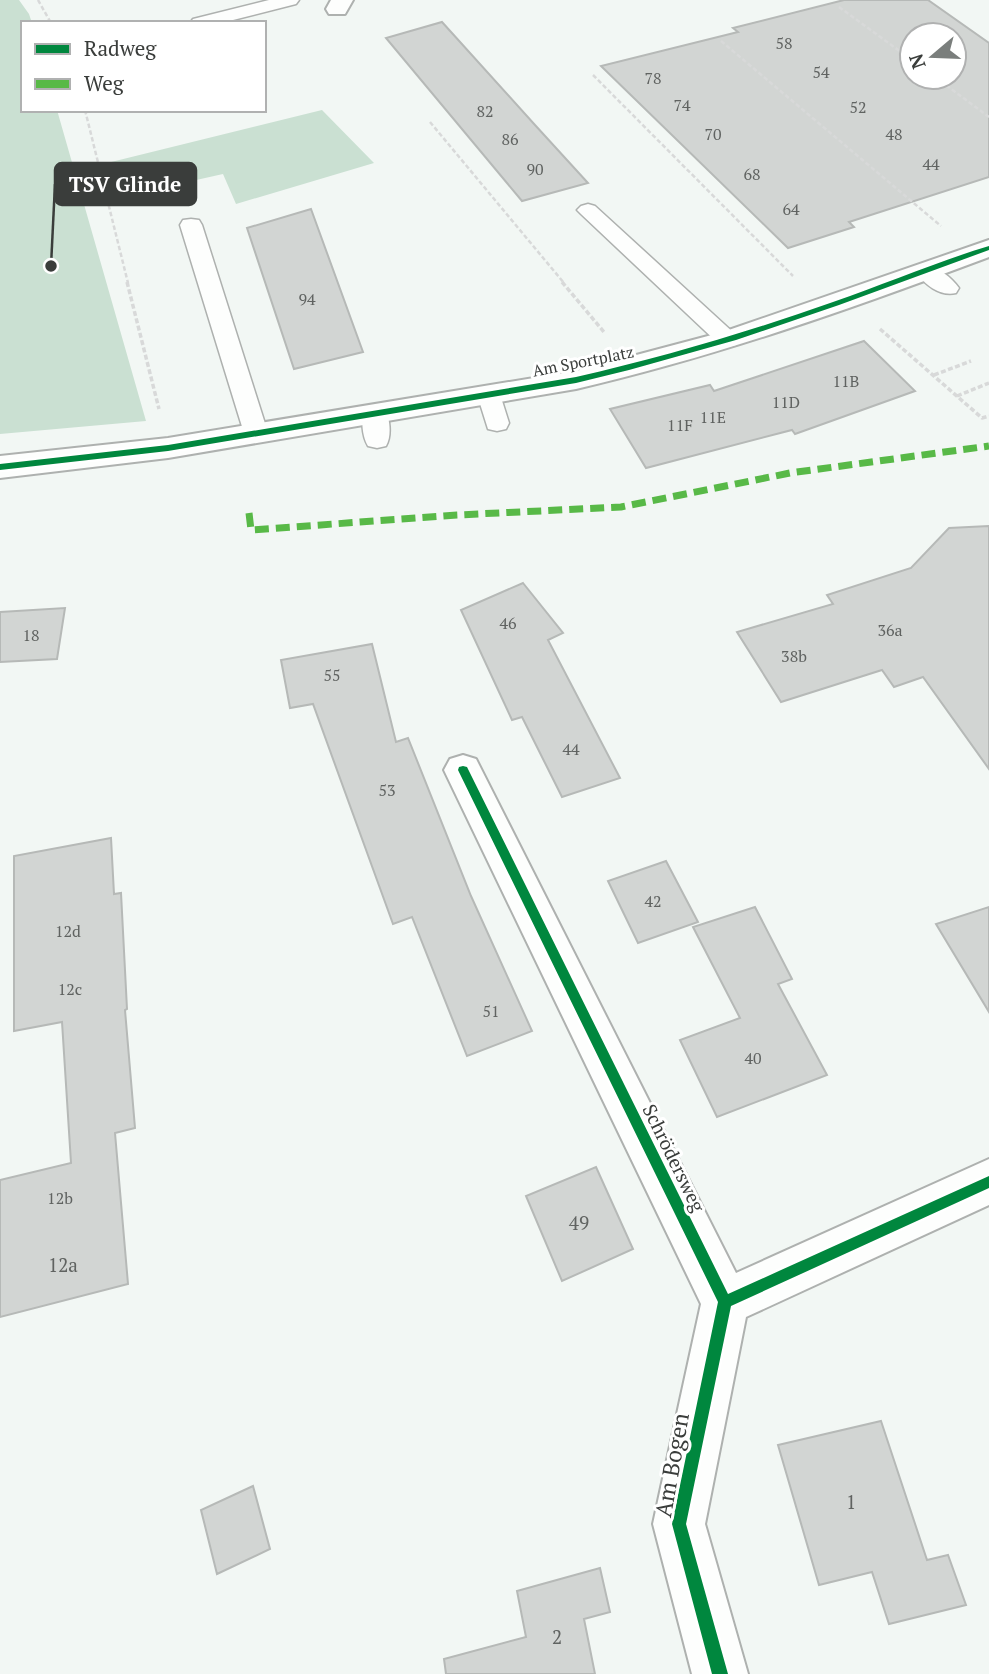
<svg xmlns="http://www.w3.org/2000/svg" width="989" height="1674" viewBox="0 0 989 1674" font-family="'PT Serif',serif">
	<rect width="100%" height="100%" fill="#f2f7f4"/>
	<path fill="#cae0d2" d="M0 0H19L29 14 32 23H23V110H57L146 421 0 434Z
		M322 110 374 163 236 204 223 174 107 200 99 165Z"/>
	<path fill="#d2d5d3" stroke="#b6b9b7" stroke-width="2" fill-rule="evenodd" d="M844 0H928L989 43V177L849 222 854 227 788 248 601 66 738 32 733 28ZM912 35H954V77H912Z
		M442 22 535 125 588 183 522 201 386 38Z
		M311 209 363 352 294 369 247 228Z
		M864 341 915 391 795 434 792 430 646 468 610 409 710 385 714 391Z
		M989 526V769L923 677 894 687 882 670 781 702 737 632 833 604 827 595 911 568 949 528Z
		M523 583 563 633 548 640 620 778 562 797 522 717 512 720 461 610Z
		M65 608 57 659 0 662V612Z
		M372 644 396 742 408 738 471 896 532 1031 467 1056 412 917 393 924 313 704 290 708 281 660Z
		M111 838 114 894 121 893 127 1009 125 1010 135 1128 115 1133 128 1284 0 1317V1180L71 1163 62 1022 14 1031V856Z
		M666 861 698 922 638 943 608 881Z
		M755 907 792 979 778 984 827 1075 717 1117 680 1040 740 1018 693 927Z
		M989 907V1012L936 924Z
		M596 1167 633 1249 562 1281 526 1196Z
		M881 1421 927 1560 948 1555 966 1605 889 1624 872 1572 819 1585 778 1445Z
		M253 1486 270 1549 217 1574 201 1510Z
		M600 1568 610 1612 584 1619 595 1674H446L444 1659 526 1637 517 1591Z"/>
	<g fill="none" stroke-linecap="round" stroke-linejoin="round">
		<g stroke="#aeb1af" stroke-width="3">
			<path id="lane" d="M269 0H299L296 4 221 23H190L193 19Z
				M588 204 595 206 736 335 740 340 736 345 728 347 720 345 581 214 577 210 581 206Z
				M191 219 199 220 202 225 268 433 265 439 256 441 247 439 244 433 180 225 183 220Z
				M926 264C938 267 952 278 959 288L956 293C940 297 924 284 915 271L918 266Z
				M489 386 498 388 509 423 506 429 497 431 488 429 477 394 480 388Z
				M375 405 384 407C390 417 392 436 386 446L377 448 368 446C362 436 360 417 366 407Z"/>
		</g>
		<g stroke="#aeb1af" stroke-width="4">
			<path id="street" d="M331 0H353L345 14H329L326 9Z
				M989 240V257C853 308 718 356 576 389L168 458 0 478V456L168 438 576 371 723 332Z
				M463 755 476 759 736 1273 989 1159V1205L746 1317 705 1524 748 1674H692L653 1524 701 1304 444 770 450 759Z"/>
		</g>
		<path stroke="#d8d9d9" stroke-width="2.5" stroke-dasharray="4.5 2.5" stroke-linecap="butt" d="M38 0 51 23
			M839 7 912 60
			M721 41 941 226
			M593 75 793 276
			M935 77 989 117
			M85 110 128 283
			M430 122 564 283"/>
		<path stroke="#d8d9d9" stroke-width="3.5" stroke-dasharray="5 2.5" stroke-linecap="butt" d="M127 282 159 409
			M562 282 604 332
			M880 329 982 418 989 416
			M934 375 971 361
			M957 396 989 383"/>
		<use href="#lane" fill="#fdfefd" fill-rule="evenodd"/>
		<use href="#street" fill="#fdfefd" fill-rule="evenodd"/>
		<path stroke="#58b947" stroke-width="7" stroke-dasharray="14 7" stroke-linecap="butt" d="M249 513 251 530 457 515 621 507 790 473 989 446"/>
		<g stroke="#fff" stroke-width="5">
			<path id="cycleway" d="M989 246V250L839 305 736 340 629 370 576 383 168 451 0 470V464L168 445 576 377C663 357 748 332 833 302 885 284 936 262 989 246Z
				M463 766 467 767 728 1294 989 1176V1188L731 1306 686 1524 728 1674H712L672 1524 718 1302 458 770 459 767Z"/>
		</g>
		<use href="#cycleway" fill="#00873e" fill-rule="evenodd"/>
	</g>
	<g text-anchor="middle" stroke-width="6" stroke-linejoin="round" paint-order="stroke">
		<g font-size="16" fill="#606361">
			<text x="784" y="49">58</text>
			<text x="821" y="78">54</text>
			<text x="653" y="84">78</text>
			<text x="682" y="111">74</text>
			<text x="858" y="113">52</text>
			<text x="485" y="117">82</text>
			<text x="713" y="140">70</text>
			<text x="894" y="140">48</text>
			<text x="510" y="145">86</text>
			<text x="931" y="170">44</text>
			<text x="535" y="175">90</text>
			<text x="752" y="180">68</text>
			<text x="791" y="215">64</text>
			<text x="307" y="305">94</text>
			<text x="846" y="387">11B</text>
			<text x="786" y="408">11D</text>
			<text x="713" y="423">11E</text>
			<text x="680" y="431">11F</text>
			<text x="508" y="629">46</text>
			<text x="890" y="636">36a</text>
			<text x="31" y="641">18</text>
			<text x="794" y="662">38b</text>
			<text x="332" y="681">55</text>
			<text x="571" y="755">44</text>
			<text x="387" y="796">53</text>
			<text x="653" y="907">42</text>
			<text x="68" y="937">12d</text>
			<text x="70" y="995">12c</text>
			<text x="491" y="1017">51</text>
			<text x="753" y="1064">40</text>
			<text x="60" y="1204">12b</text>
		</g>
		<g font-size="16" fill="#3a3d3b" stroke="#fff">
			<text transform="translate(583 361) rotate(-11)" y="6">Am Sportplatz</text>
		</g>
		<g font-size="19" fill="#3a3d3b" stroke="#fff">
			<text transform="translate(674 1158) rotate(64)" y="7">Schrödersweg</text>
		</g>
		<g font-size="19" fill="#606361">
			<text x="579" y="1230">49</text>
			<text x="63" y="1272">12a</text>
			<text x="851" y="1509">1</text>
			<text x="557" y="1644">2</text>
		</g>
		<g font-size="23" fill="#3a3d3b" stroke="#fff">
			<text transform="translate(672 1465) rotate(-80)" y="8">Am Bogen</text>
		</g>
	</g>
	<path fill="none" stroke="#3a3d3b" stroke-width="2.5" d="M51 266L55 184"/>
	<circle fill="#3a3d3b" stroke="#fff" stroke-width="2.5" cx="51" cy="266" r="7"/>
	<rect fill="#3a3d3b" stroke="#3a3d3b" stroke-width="2.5" x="55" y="163" width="141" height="42" rx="7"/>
	<g font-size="21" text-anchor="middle" font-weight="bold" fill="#fff">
		<text x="125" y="192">TSV Glinde</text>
	</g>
	<rect x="21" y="21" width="245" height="91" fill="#ffffff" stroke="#b0b1b1" stroke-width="2"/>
	<rect x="35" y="44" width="35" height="10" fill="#00873e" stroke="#b0b1b1" stroke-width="2"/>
	<text x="84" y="56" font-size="21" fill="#3a3d3b">Radweg</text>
	<rect x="35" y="79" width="35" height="10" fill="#58b947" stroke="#b0b1b1" stroke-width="2"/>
	<text x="84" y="91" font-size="21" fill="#3a3d3b">Weg</text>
	<g transform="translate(933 56) rotate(251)"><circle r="33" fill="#ffffff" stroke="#b0b1b1" stroke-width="2"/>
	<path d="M0-5L12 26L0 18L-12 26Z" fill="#7a7e7c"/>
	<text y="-10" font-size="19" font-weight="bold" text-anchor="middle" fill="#3a3d3b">N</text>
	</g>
</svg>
